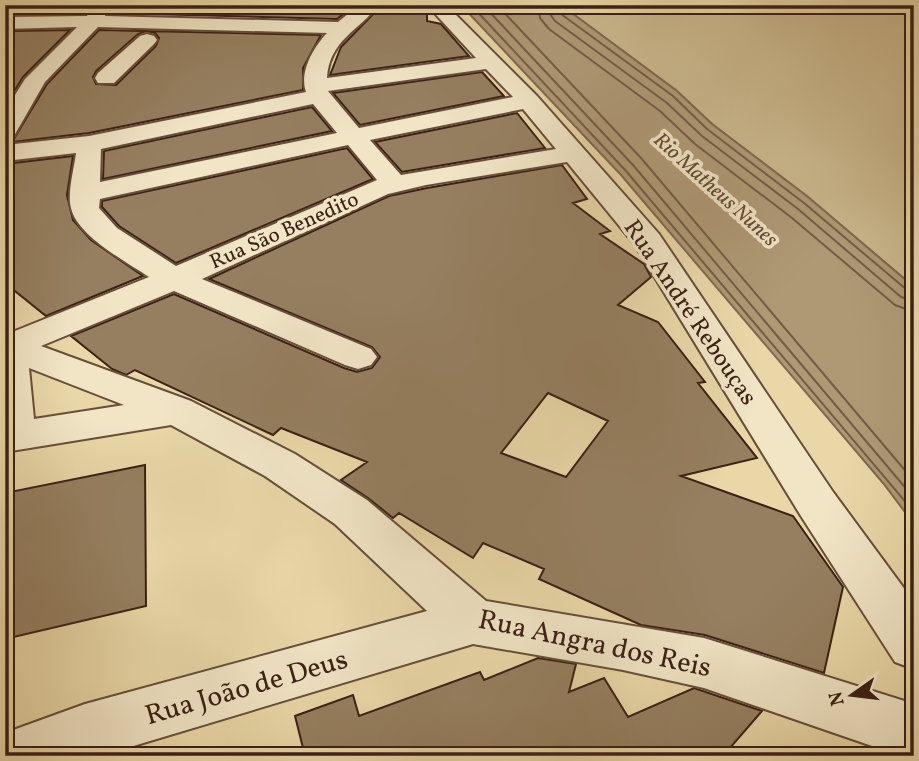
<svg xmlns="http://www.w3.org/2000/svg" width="919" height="761" viewBox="0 0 919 761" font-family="Vollkorn,serif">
	<rect width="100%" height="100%" fill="#e9d7a7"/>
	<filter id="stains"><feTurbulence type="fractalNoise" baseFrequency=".00286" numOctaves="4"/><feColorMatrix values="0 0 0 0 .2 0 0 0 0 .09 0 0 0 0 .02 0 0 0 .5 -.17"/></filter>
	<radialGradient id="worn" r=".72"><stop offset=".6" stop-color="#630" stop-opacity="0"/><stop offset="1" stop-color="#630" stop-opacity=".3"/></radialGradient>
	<path fill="#cbb88e" stroke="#826c51" stroke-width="2" d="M561 5H914V287L808 197 712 124 677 91Z"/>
	<path fill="#ae9975" stroke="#80694e" stroke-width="2" d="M461 5H561L677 91 712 124 808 197 914 287V524L883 483 621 175Z"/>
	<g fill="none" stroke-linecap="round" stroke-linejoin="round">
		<path stroke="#745c44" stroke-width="2" d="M471 5 626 171 914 512
			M483 5 633 165 914 498
			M497 5 641 158 914 481
			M538 5 540 18 549 29 660 111 695 144 792 218 895 305 914 312
			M549 5 550 14 555 21 667 103 702 136 798 209 901 297 914 301
			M557 5 561 14 673 96 707 129 804 203 907 290 914 292"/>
	</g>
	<path fill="#957f60" stroke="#3a2014" stroke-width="2" fill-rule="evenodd" d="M39 5H90L85 13 29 14Z
		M108 5H355L337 19 109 13Z
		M382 5H416L419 12 427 11V21L441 24 469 56 330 75 341 47Z
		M70 30 23 77 5 106V44L15 31Z
		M99 30 321 35 303 68V90L89 133 12 142 47 84ZM146 31 155 33 159 38 156 46 116 85 96 84 93 77 96 71 138 34Z
		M482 72 504 96 360 125 333 93Z
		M312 107 332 131 103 179 104 151Z
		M517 113 545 148 402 172 375 142Z
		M347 148 373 179 176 263 119 226 102 207V201Z
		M73 156 67 195 73 220 91 240 143 276 46 316 5 283V164Z
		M562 165 587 199 573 203 610 231 600 234 644 264 651 277 618 305 658 322 705 382 698 383 757 458 681 476 793 516 843 587 824 673 705 635 641 625 539 579 544 569 483 543 473 558 399 513 393 518 368 498 341 480 367 462 281 428 273 435 135 370 126 375 112 369 71 336 174 294 344 368 357 372 372 368 380 357 372 347 209 279 389 196 427 188ZM548 393 608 421 566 477 501 453Z
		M145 465 146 606 5 639V493Z
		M538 658 576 664 569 692 604 678 628 717 694 688 762 711 723 756H305L295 716 353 695 359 716 480 672 484 680Z"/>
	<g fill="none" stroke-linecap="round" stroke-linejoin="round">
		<g stroke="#664e39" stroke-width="4">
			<path id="minor" d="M93 5H105L108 9 105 16 338 22 359 5H379C358 31 329 41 327 78L476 58 427 5H446L537 96 659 234 833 492 914 602V669L895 662 801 516 635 245 567 162 426 185 388 194 202 279 371 349 377 357 371 365 358 369 345 365 174 291 41 346 191 401 295 454 367 500 486 601 704 638 914 704V756H901L704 688 623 670 473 644 100 756H5V733L85 704 427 611 335 524 265 476 171 425 5 452V332L10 333 149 277C127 262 77 236 71 208 67 193 74 169 76 153L5 161V145L89 136 306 92C299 72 313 48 327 33L98 27 45 82 14 136 5 138V111L25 79 77 27 5 29V17L87 16ZM486 69 513 97 359 128 328 91ZM313 104 337 133 100 182 101 149ZM523 109 556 149 401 175 370 140ZM348 145 377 180 176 266 117 228 99 208 100 199ZM29 368 124 405 34 419Z
				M147 34 154 36 157 40 154 44 114 83H98L95 78 98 73 140 36Z"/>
		</g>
		<use href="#minor" fill="#f1e5c6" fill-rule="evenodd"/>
	</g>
	<g text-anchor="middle" stroke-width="7" stroke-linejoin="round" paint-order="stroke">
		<g font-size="21" font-style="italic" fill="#634a36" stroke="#f1e5c6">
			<text transform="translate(716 189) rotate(42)" y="7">Rio Matheus Nunes</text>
		</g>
		<g font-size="21" fill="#3a2014" stroke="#f1e5c6">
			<text transform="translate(284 230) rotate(-24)" y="7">Rua São Benedito</text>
		</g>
		<g font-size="24" fill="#3a2014" stroke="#f1e5c6">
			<text transform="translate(691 312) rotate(56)" y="8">Rua André Rebouças</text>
		</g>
		<g font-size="28" fill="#3a2014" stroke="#f1e5c6">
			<text transform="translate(595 642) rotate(12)" y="10">Rua Angra dos Reis</text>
			<text transform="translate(246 686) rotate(-16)" y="10">Rua João de Deus</text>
		</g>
	</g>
	<rect width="919" height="761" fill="none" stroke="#e9d7a7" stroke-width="28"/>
	<rect x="7" y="7" width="905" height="747" fill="none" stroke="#3a2014" stroke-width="3.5"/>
	<rect x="14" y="14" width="891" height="733" fill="none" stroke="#3a2014" stroke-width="2"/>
	<g transform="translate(852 695) rotate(256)" stroke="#f1e5c6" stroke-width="5" paint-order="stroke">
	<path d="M0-5L12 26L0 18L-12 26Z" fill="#3a2014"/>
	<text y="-10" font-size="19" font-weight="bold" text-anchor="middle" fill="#3a2014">N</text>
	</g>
	<rect width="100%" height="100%" filter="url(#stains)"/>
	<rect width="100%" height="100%" fill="url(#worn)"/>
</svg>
